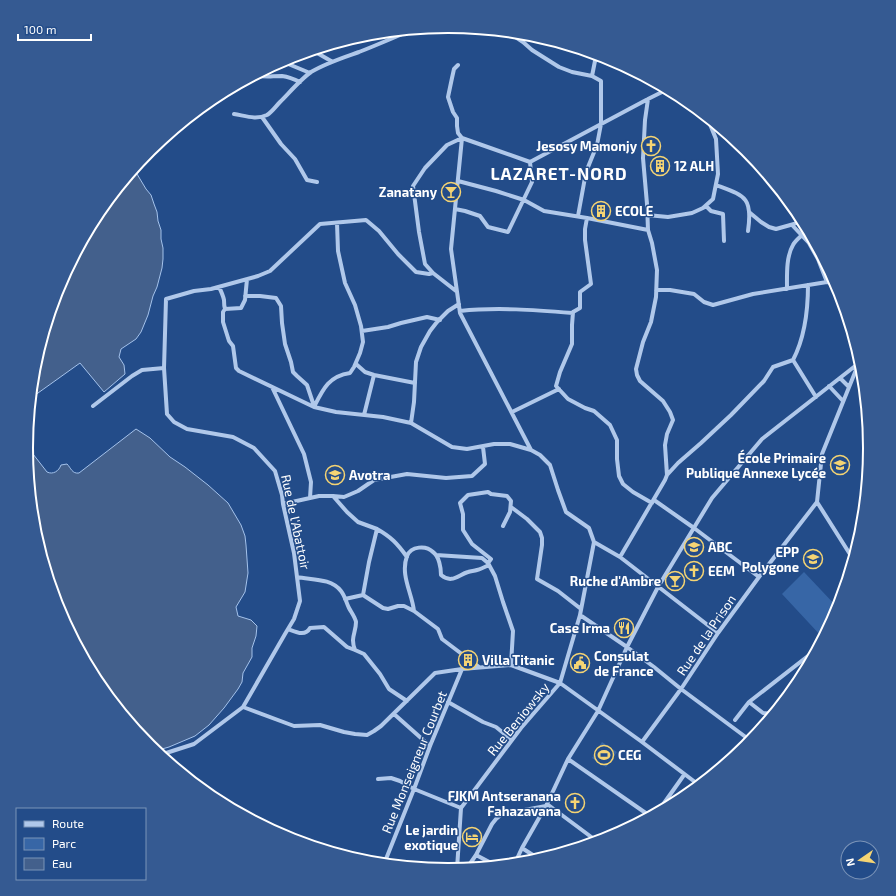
<svg xmlns="http://www.w3.org/2000/svg" width="896" height="896" viewBox="0 0 896 896" font-family="'Exo 2',sans-serif">
	<rect width="100%" height="100%" fill="#234c89"/>
	<path fill="#3766a6" d="M804 572 838 608 825 634 822 637 782 594Z
		M602 742 617 752 606 767 592 758Z"/>
	<path fill="#43608c" stroke="#a4c2eb" d="M134 169 146 189 151 195 154 204 157 212 158 221 161 230V239L163 248V259L162 268 157 287 153 296 148 315 141 332 136 339 121 349 119 357 124 365 125 374 104 392 80 363 31 398 34 365 58 286 97 213Z
		M136 429 150 438 170 457 185 467 208 485 228 503 241 525 245 536 246 545 248 573 245 592 236 607 238 616 251 620 257 626 256 636 252 648V657L243 673 242 682 238 689 224 708 209 725 195 736 169 747 155 751 149 746 97 682 58 609 34 530 26 448V445L47 472C53 475 59 471 61 465L67 464C71 468 72 474 79 473Z"/>
	<g fill="none" stroke-linecap="round" stroke-linejoin="round">
		<path stroke="#b0c8ea" stroke-width="4" d="M508 32 523 42 532 50 559 67 572 72 592 76
			M312 50 331 61
			M281 61 310 73
			M255 75C266 78 271 76 282 76 289 77 294 79 300 82
			M234 114C246 116 256 120 267 115 272 112 276 106 280 102 289 93 301 79 311 72 326 63 342 58 359 52 377 45 395 37 412 30
			M262 117 281 144 295 159 307 180 317 182
			M458 181 496 191 524 200 544 211 587 218 648 230
			M716 185C745 196 753 197 748 231
			M706 206 711 211 723 214 724 241
			M455 209 465 211 480 216 488 227 508 232 532 182 530 162
			M749 212 761 222 769 227 776 229 794 224 803 220
			M647 215 668 217 692 213 703 208 713 199 718 174 716 139 707 117
			M578 216 586 172 597 145 601 124V81L592 76 595 61 594 54
			M587 218 585 229V240L591 284 580 292V308L573 312 572 325V344L560 372 556 386 568 399 585 408 594 411 610 425 617 440V459L619 476 623 484 633 492 652 503
			M792 225 809 243 818 259 827 282
			M219 287C221 291 223 295 224 300 224 303 224 306 225 309L223 312V322L229 341 233 346 236 368 239 371 314 407 336 412 383 417 411 423 452 447 467 449 494 444H510L531 450
			M787 289C787 275 786 257 793 245 795 241 799 238 802 235
			M656 290H670L694 294 704 302 713 305 753 294 827 282 836 283
			M456 291 433 273 425 264 419 232 413 186 425 168 447 145 462 138 458 133 457 126V118L453 112 448 97 452 78 454 69 458 65
			M245 296H260L276 298 281 306 282 323 285 344 291 362 293 372 297 376 307 385 314 406
			M225 309 241 308 245 300 247 279
			M460 311C497 307 535 310 573 313
			M362 331 388 327 401 323 427 317 440 320
			M793 360C805 337 808 311 808 285
			M356 364 365 372 374 375 415 383
			M840 378 849 387
			M829 386 843 401
			M272 387 304 454 311 482 310 498
			M93 406 132 376 142 370 164 368
			M314 407C323 389 329 376 350 373L354 367 360 353 363 342 361 326 355 305 345 283 338 251 337 223
			M512 412 559 389
			M364 415 374 375
			M411 423 414 402 416 362 421 347 430 331 437 322 448 311 459 304
			M667 475 678 463 701 443 731 415 764 381 773 367 793 360 816 397
			M333 496 347 512 358 522 377 529 369 562 363 595 383 608 388 609 398 606H404L414 611 438 629 442 639 479 667
			M654 500 694 528 759 577
			M817 502 822 454 860 360
			M817 502 853 559
			M283 504 319 496H333L344 497 358 491 374 480 407 474 446 478 472 476 485 464 483 447
			M511 507 527 519 540 532 542 538V545L537 579 558 591 581 609
			M377 529C391 537 397 543 407 557
			M594 542 620 557 718 633
			M436 555 482 558 488 563 495 576 503 602 513 631 511 665
			M620 557 665 480 667 475 665 445 667 434 673 420 670 412 663 401 640 381 637 375 636 369 643 342 651 322 656 297 657 270 652 243 648 230 647 204 643 158 645 120 648 99
			M488 563 491 559 472 544 463 530V514L460 503 468 495 488 492 491 494 507 496 511 501 510 512 503 526
			M297 577C312 580 331 578 341 591 345 596 346 602 349 608 351 612 355 617 356 622 356 633 350 637 355 650
			M345 599 363 595
			M414 611C412 593 400 575 407 556 411 546 426 545 433 552 439 556 441 568 441 575 452 584 458 575 468 572 471 571 474 571 477 570 481 569 485 567 489 565
			M580 615 627 647 654 667 681 689 751 741
			M288 629C296 632 305 637 310 628L324 627 347 647 355 650 364 654 380 674 389 689 407 701
			M448 702 483 722 496 727 512 740
			M749 702 763 713 773 714
			M243 707 294 726 320 725 344 732 355 734 367 735 374 731 381 726 435 673 462 669 511 665 560 683 642 742 699 785
			M394 714 430 746
			M735 720 749 702 817 649
			M642 742 681 689 718 633 759 577 817 502
			M160 755 194 744 243 707 285 634 294 619 300 601 294 553 283 504 282 495 275 471 254 448 233 437 187 429 174 422 167 414 164 368 166 299 194 291 211 289 258 276 270 271 320 224 366 220 379 231 398 254 416 272 429 274 433 273
			M568 759 650 816
			M378 779 391 778 400 781 414 789 461 808
			M547 804 598 842
			M657 813 684 775
			M522 848 539 859
			M476 855 495 865
			M515 863 522 848 547 804 568 759 598 711 627 647 658 587 712 498 762 439 859 363
			M384 864 414 789 430 746 462 669
			M467 868 476 855 492 824 496 819 502 814 546 806
			M457 869 461 808 521 728 560 683 580 615 594 542 589 528 566 512 558 490 550 465 540 455 531 450 460 313 451 249 462 138 530 162 648 99 668 89"/>
	</g>
	<defs>
		<g id="church-ring" transform="scale(1)"><circle r="9.5" fill="#234c89" stroke="#f5d473" stroke-width="1.5"/><path d="M-1.2-6h2.4v3.5h3.3v2.4h-3.3V6h-2.4V-.1h-3.3v-2.4h3.3Z" fill="#f5d473"/></g>
		<g id="building-ring" transform="scale(1)"><circle r="9.5" fill="#234c89" stroke="#f5d473" stroke-width="1.5"/><path d="M-4-6H4V6H1V3H-1V6H-4ZM-2.5-4.3h1.7v1.8h-1.7ZM.8-4.3h1.7v1.8H.8ZM-2.5-1h1.7V.8h-1.7ZM.8-1h1.7V.8H.8Z" fill="#f5d473"/></g>
		<g id="bar-ring" transform="scale(1)"><circle r="9.5" fill="#234c89" stroke="#f5d473" stroke-width="1.5"/><path d="M-6-5H6L.8 .8V4.5H3.5V6h-7V4.5H-.8V.8Z" fill="#f5d473"/></g>
		<g id="school-ring" transform="scale(1)"><circle r="9.5" fill="#234c89" stroke="#f5d473" stroke-width="1.5"/><path d="M0-5L7-2L0 1L-7-2ZM-4 1L0 2.5L4 1V4Q0 6-4 4Z" fill="#f5d473"/></g>
		<g id="university-ring" transform="scale(1)"><circle r="9.5" fill="#234c89" stroke="#f5d473" stroke-width="1.5"/><path d="M0-5L7-2L0 1L-7-2ZM-4 1L0 2.5L4 1V4Q0 6-4 4Z" fill="#f5d473"/></g>
		<g id="restaurant-ring" transform="scale(1)"><circle r="9.5" fill="#234c89" stroke="#f5d473" stroke-width="1.5"/><path d="M-5-6h1v4h1v-4h1v4h1v-4h1v5L-1.5 .5V6h-2V.5L-5-1ZM5-6V6H3V1.5H1.5Q1.5-4 5-6Z" fill="#f5d473"/></g>
		<g id="civic-ring" transform="scale(1)"><circle r="9.5" fill="#234c89" stroke="#f5d473" stroke-width="1.5"/><path d="M-.6-6.5H3V-4.5H.6V-3L4-1V1h2V6H-6V1h2V-1L-.6-3ZM-1.2 2.5V6h2.4V2.5Z" fill="#f5d473"/></g>
		<g id="stadium-ring" transform="scale(1)"><circle r="9.5" fill="#234c89" stroke="#f5d473" stroke-width="1.5"/><path d="M0-5a6.5 5 0 1 0 0 10a6.5 5 0 1 0 0-10ZM-3.5-1.8h7v3.6h-7Z" fill="#f5d473"/></g>
		<g id="hotel-ring" transform="scale(1)"><circle r="9.5" fill="#234c89" stroke="#f5d473" stroke-width="1.5"/><path d="M-6-4.5h1.5V1H6V5H4.5V3h-9V5H-6ZM-4 0a1.8 1.8 0 1 1 3.6 0ZM.5 0V-2.5h3Q6-2.5 6 0Z" fill="#f5d473"/></g>
	</defs>
	<g fill-rule="evenodd">
		<use href="#church-ring" x="651" y="146"/>
		<use href="#building-ring" x="660" y="166"/>
		<use href="#bar-ring" x="451" y="192"/>
		<use href="#building-ring" x="601" y="211"/>
		<use href="#school-ring" x="840" y="465"/>
		<use href="#university-ring" x="335" y="475"/>
		<use href="#school-ring" x="694" y="547"/>
		<use href="#school-ring" x="813" y="559"/>
		<use href="#church-ring" x="694" y="571"/>
		<use href="#bar-ring" x="675" y="581"/>
		<use href="#restaurant-ring" x="624" y="628"/>
		<use href="#building-ring" x="468" y="660"/>
		<use href="#civic-ring" x="580" y="663"/>
		<use href="#stadium-ring" x="604" y="755"/>
		<use href="#church-ring" x="575" y="803"/>
		<use href="#hotel-ring" x="472" y="837"/>
	</g>
	<g text-anchor="middle" stroke-width="3" stroke-linejoin="round" paint-order="stroke">
		<g font-size="13" font-weight="bold" fill="#fff" stroke="#234c89" text-anchor="end">
			<text x="637" y="151">Jesosy Mamonjy</text>
			<text x="674" y="171" text-anchor="start">12 ALH</text>
			<text x="437" y="197">Zanatany</text>
			<text x="615" y="216" text-anchor="start">ECOLE</text>
			<text x="826" y="463">École Primaire<tspan x="826" dy="15">Publique Annexe Lycée</tspan></text>
			<text x="349" y="480" text-anchor="start">Avotra</text>
			<text x="708" y="552" text-anchor="start">ABC</text>
			<text x="799" y="557">EPP<tspan x="799" dy="15">Polygone</tspan></text>
			<text x="708" y="576" text-anchor="start">EEM</text>
			<text x="661" y="586">Ruche d'Ambre</text>
			<text x="610" y="633">Case Irma</text>
			<text x="594" y="661" text-anchor="start">Consulat<tspan x="594" dy="15">de France</tspan></text>
			<text x="482" y="665" text-anchor="start">Villa Titanic</text>
			<text x="618" y="760" text-anchor="start">CEG</text>
			<text x="561" y="801">FJKM Antseranana<tspan x="561" dy="15">Fahazavana</tspan></text>
			<text x="458" y="835">Le jardin<tspan x="458" dy="15">exotique</tspan></text>
		</g>
		<g font-size="13" fill="#fff" stroke="#234c89">
			<text transform="translate(296 522) rotate(78)" y="5">Rue de l'Abattoir</text>
			<text transform="translate(706 635) rotate(-56)" y="5">Rue de la Prison</text>
			<text transform="translate(518 719) rotate(-51)" y="5">Rue Beniowsky</text>
			<text transform="translate(414 762) rotate(-68)" y="5">Rue Monseigneur Courbet</text>
		</g>
		<g font-size="17" font-weight="bold" letter-spacing="1" fill="#fff" stroke="#234c89">
			<text x="559" y="180">LAZARET-NORD</text>
		</g>
	</g>
	<path d="M0 0H896V896H0ZM33 448a415 415 0 1 1 830 0a415 415 0 1 1-830 0Z" fill="#355a92" fill-rule="evenodd"/>
	<path fill="none" stroke="#fff" stroke-width="2" d="M33 448a415 415 0 1 1 830 0a415 415 0 1 1-830 0Z"/>
	<rect x="16" y="808" width="130" height="72" fill="#234c89" stroke="#7b94b8"/>
	<rect x="24" y="821" width="20" height="6" fill="#b0c8ea" stroke="#7b94b8"/>
	<text x="52" y="828" font-size="12" fill="#ffffff">Route</text>
	<rect x="24" y="838" width="20" height="12" fill="#3766a6" stroke="#7b94b8"/>
	<text x="52" y="848" font-size="12" fill="#ffffff">Parc</text>
	<rect x="24" y="858" width="20" height="12" fill="#43608c" stroke="#7b94b8"/>
	<text x="52" y="868" font-size="12" fill="#ffffff">Eau</text>
	<g transform="translate(860 860) rotate(257)"><circle r="19" fill="#234c89" stroke="#7b94b8"/>
	<path d="M0-3L7 15L0 10L-7 15Z" fill="#f5d473"/>
	<text y="-6" font-size="11" font-weight="bold" text-anchor="middle" fill="#ffffff">N</text>
	</g>
	<path d="M18 34v6h73v-6" fill="none" stroke="#ffffff" stroke-width="2"/>
	<text x="24" y="34" font-size="12" fill="#ffffff" stroke="#234c89" stroke-width="3" paint-order="stroke">100 m</text>
</svg>
